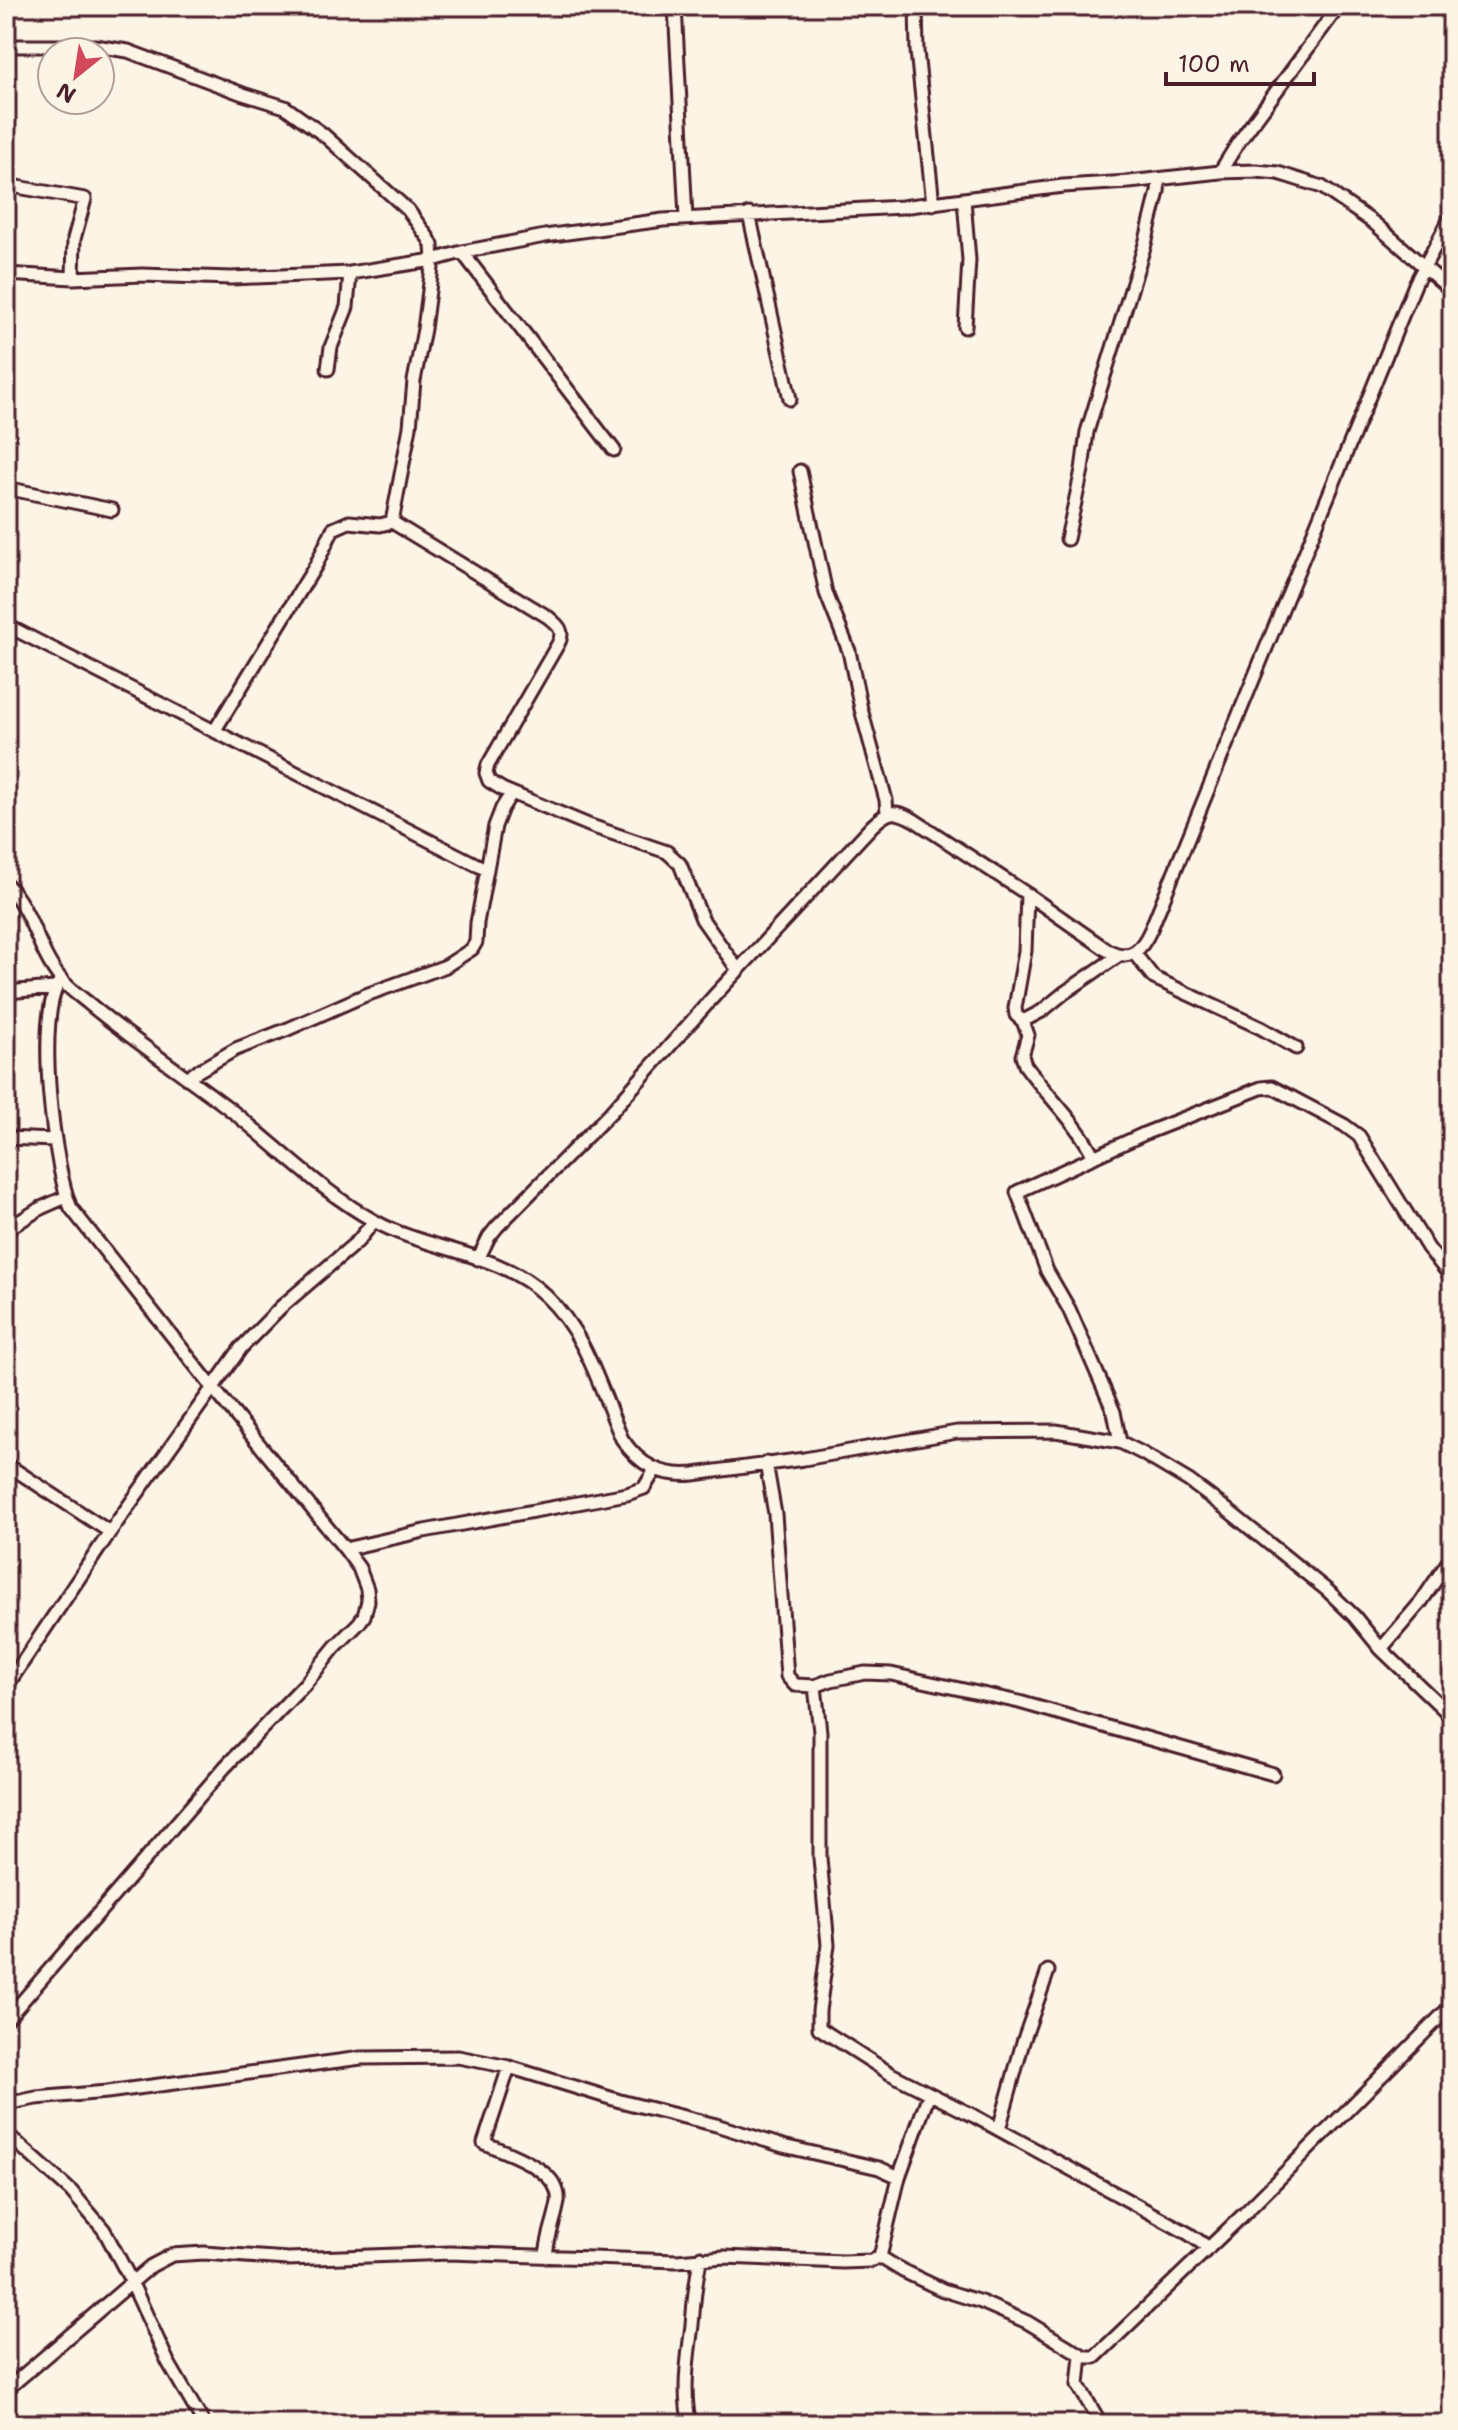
<svg xmlns="http://www.w3.org/2000/svg" width="1458" height="2430" viewBox="0 0 1458 2430" font-family="'Shantell Sans',sans-serif">
	<rect width="100%" height="100%" fill="#fcf5e5"/>
	<filter id="ink" filterUnits="userSpaceOnUse"><feTurbulence type="fractalNoise" baseFrequency=".0125" numOctaves="2"/><feDisplacementMap in="SourceGraphic" scale="16" xChannelSelector="R" yChannelSelector="G"/><feConvolveMatrix kernelMatrix="1 2 1 2 8 2 1 2 1" color-interpolation-filters="sRGB"/></filter>
	<g filter="url(#ink)">
		<g fill="none" stroke-linecap="round" stroke-linejoin="round">
			<g stroke="#4a1f2b" stroke-width="17">
				<path id="street" d="M675 6 686 218
					M916 6 917 51 933 204
					M6 46H95L128 51 243 94 285 107 324 135 408 210 429 239 432 245 433 260 424 329 414 381 410 427 392 522 380 525 349 522 333 529 316 565 215 730
					M1220 172 1238 143 1339 6
					M6 185 85 199 74 239 73 278
					M964 200 969 260 965 327
					M749 214 790 399
					M462 252 614 450
					M6 274 73 278 142 275 231 278 350 273 433 260 462 252 545 236 663 220 902 207 1063 186 1129 182 1220 172 1256 171 1278 173 1322 187 1374 223 1452 291
					M328 369 331 347 347 307 350 273
					M800 471 826 593 849 651 861 709 886 800 887 813
					M6 488 112 510
					M392 522 548 617C559 626 565 631 558 644L488 765 486 773 489 781 502 789 591 826 667 852 680 864 702 919 738 970
					M1067 539 1082 470 1087 432 1145 244 1158 192 1159 179
					M6 625 487 870
					M6 884C33 911 37 950 60 978 67 987 78 995 87 1002 132 1040 181 1072 227 1107 276 1145 321 1192 376 1222 429 1251 501 1252 546 1296 587 1335 600 1389 622 1439 640 1466 662 1477 694 1474L804 1459 957 1432 1056 1431 1120 1442 1142 1453 1189 1481 1225 1508 1328 1591 1354 1616 1381 1649 1452 1717
					M1134 953 1154 978 1261 1028 1296 1048
					M6 992 54 988
					M1023 1021 1016 1015 1015 1008 1025 951 1027 894
					M186 1078 236 1049 288 1029 363 996 446 966 472 949 476 942 477 923 495 826 502 808 511 794
					M6 1138 54 1140
					M1094 1157C1077 1122 1047 1096 1025 1065L1022 1056 1028 1035 1023 1021 1042 1011 1064 993 1118 956
					M6 1230 41 1208 66 1197
					M478 1259 489 1237 497 1227 610 1113 715 995 872 826C889 810 894 809 914 820L1027 894 1107 950C1131 962 1141 951 1151 929L1416 282 1452 215
					M1120 1442 1114 1412 1069 1309 1047 1271 1017 1192 1146 1133 1261 1088 1272 1087 1344 1125 1359 1136 1428 1248 1452 1278
					M766 1463 775 1514 787 1676 795 1685 815 1686 820 1732V1858L828 1945 819 2011V2028L891 2074 974 2116 1189 2234 1209 2248
					M6 1464 110 1532
					M345 1549 424 1531 627 1494 644 1488 655 1470
					M1381 1649 1421 1602 1452 1556
					M815 1686 831 1680 865 1673 891 1674 1019 1702 1273 1774
					M6 1687 110 1532 241 1348 281 1307 358 1241 374 1221
					M6 2020 225 1767 305 1684 335 1647 359 1623 364 1616 368 1601 367 1589 359 1568 345 1549 213 1388 71 1208C54 1169 34 1012 61 980
					M509 2067 484 2143C507 2153 562 2170 558 2202 555 2221 547 2237 546 2257
					M6 2104 36 2098 107 2092 361 2058 458 2057 509 2067 620 2101 716 2125 783 2146 879 2168 899 2177
					M999 2129 1023 2042 1048 1971
					M6 2133 71 2191 104 2230 129 2277 168 2362 204 2424
					M880 2257 903 2271 943 2290 981 2302 1027 2322 1085 2357H1095L1244 2214 1452 2005
					M880 2257 899 2177 929 2094
					M1081 2355 1078 2385 1101 2424
					M6 2390 151 2266 172 2255 204 2253 288 2259 450 2253 677 2261 724 2257 843 2262 871 2261 880 2257
					M690 2424C682 2392 688 2357 692 2325 694 2302 695 2280 701 2257"/>
			</g>
			<use href="#street" stroke="#fcf5e5" stroke-width="11"/>
		</g>
	</g>
	<rect width="1458" height="2430" fill="none" stroke="#fcf5e5" stroke-width="32"/>
	<rect x="16" y="16" width="1426" height="2398" fill="none" stroke="#4a1f2b" stroke-width="3" filter="url(#ink)"/>
	<g transform="translate(76 76) rotate(210)"><circle r="38" fill="#fcf5e5" stroke="#b59f9b" stroke-width="2"/>
	<path d="M0-6L14 30L0 20L-14 30Z" fill="#d1495b"/>
	<text y="-12" font-size="22" font-weight="bold" text-anchor="middle" fill="#4a1f2b">N</text>
	</g>
	<path d="M1166 72v12h148v-12" fill="none" stroke="#4a1f2b" stroke-width="4"/>
	<text x="1178" y="72" font-size="24" fill="#4a1f2b" stroke="#fcf5e5" stroke-width="6" paint-order="stroke">100 m</text>
</svg>
